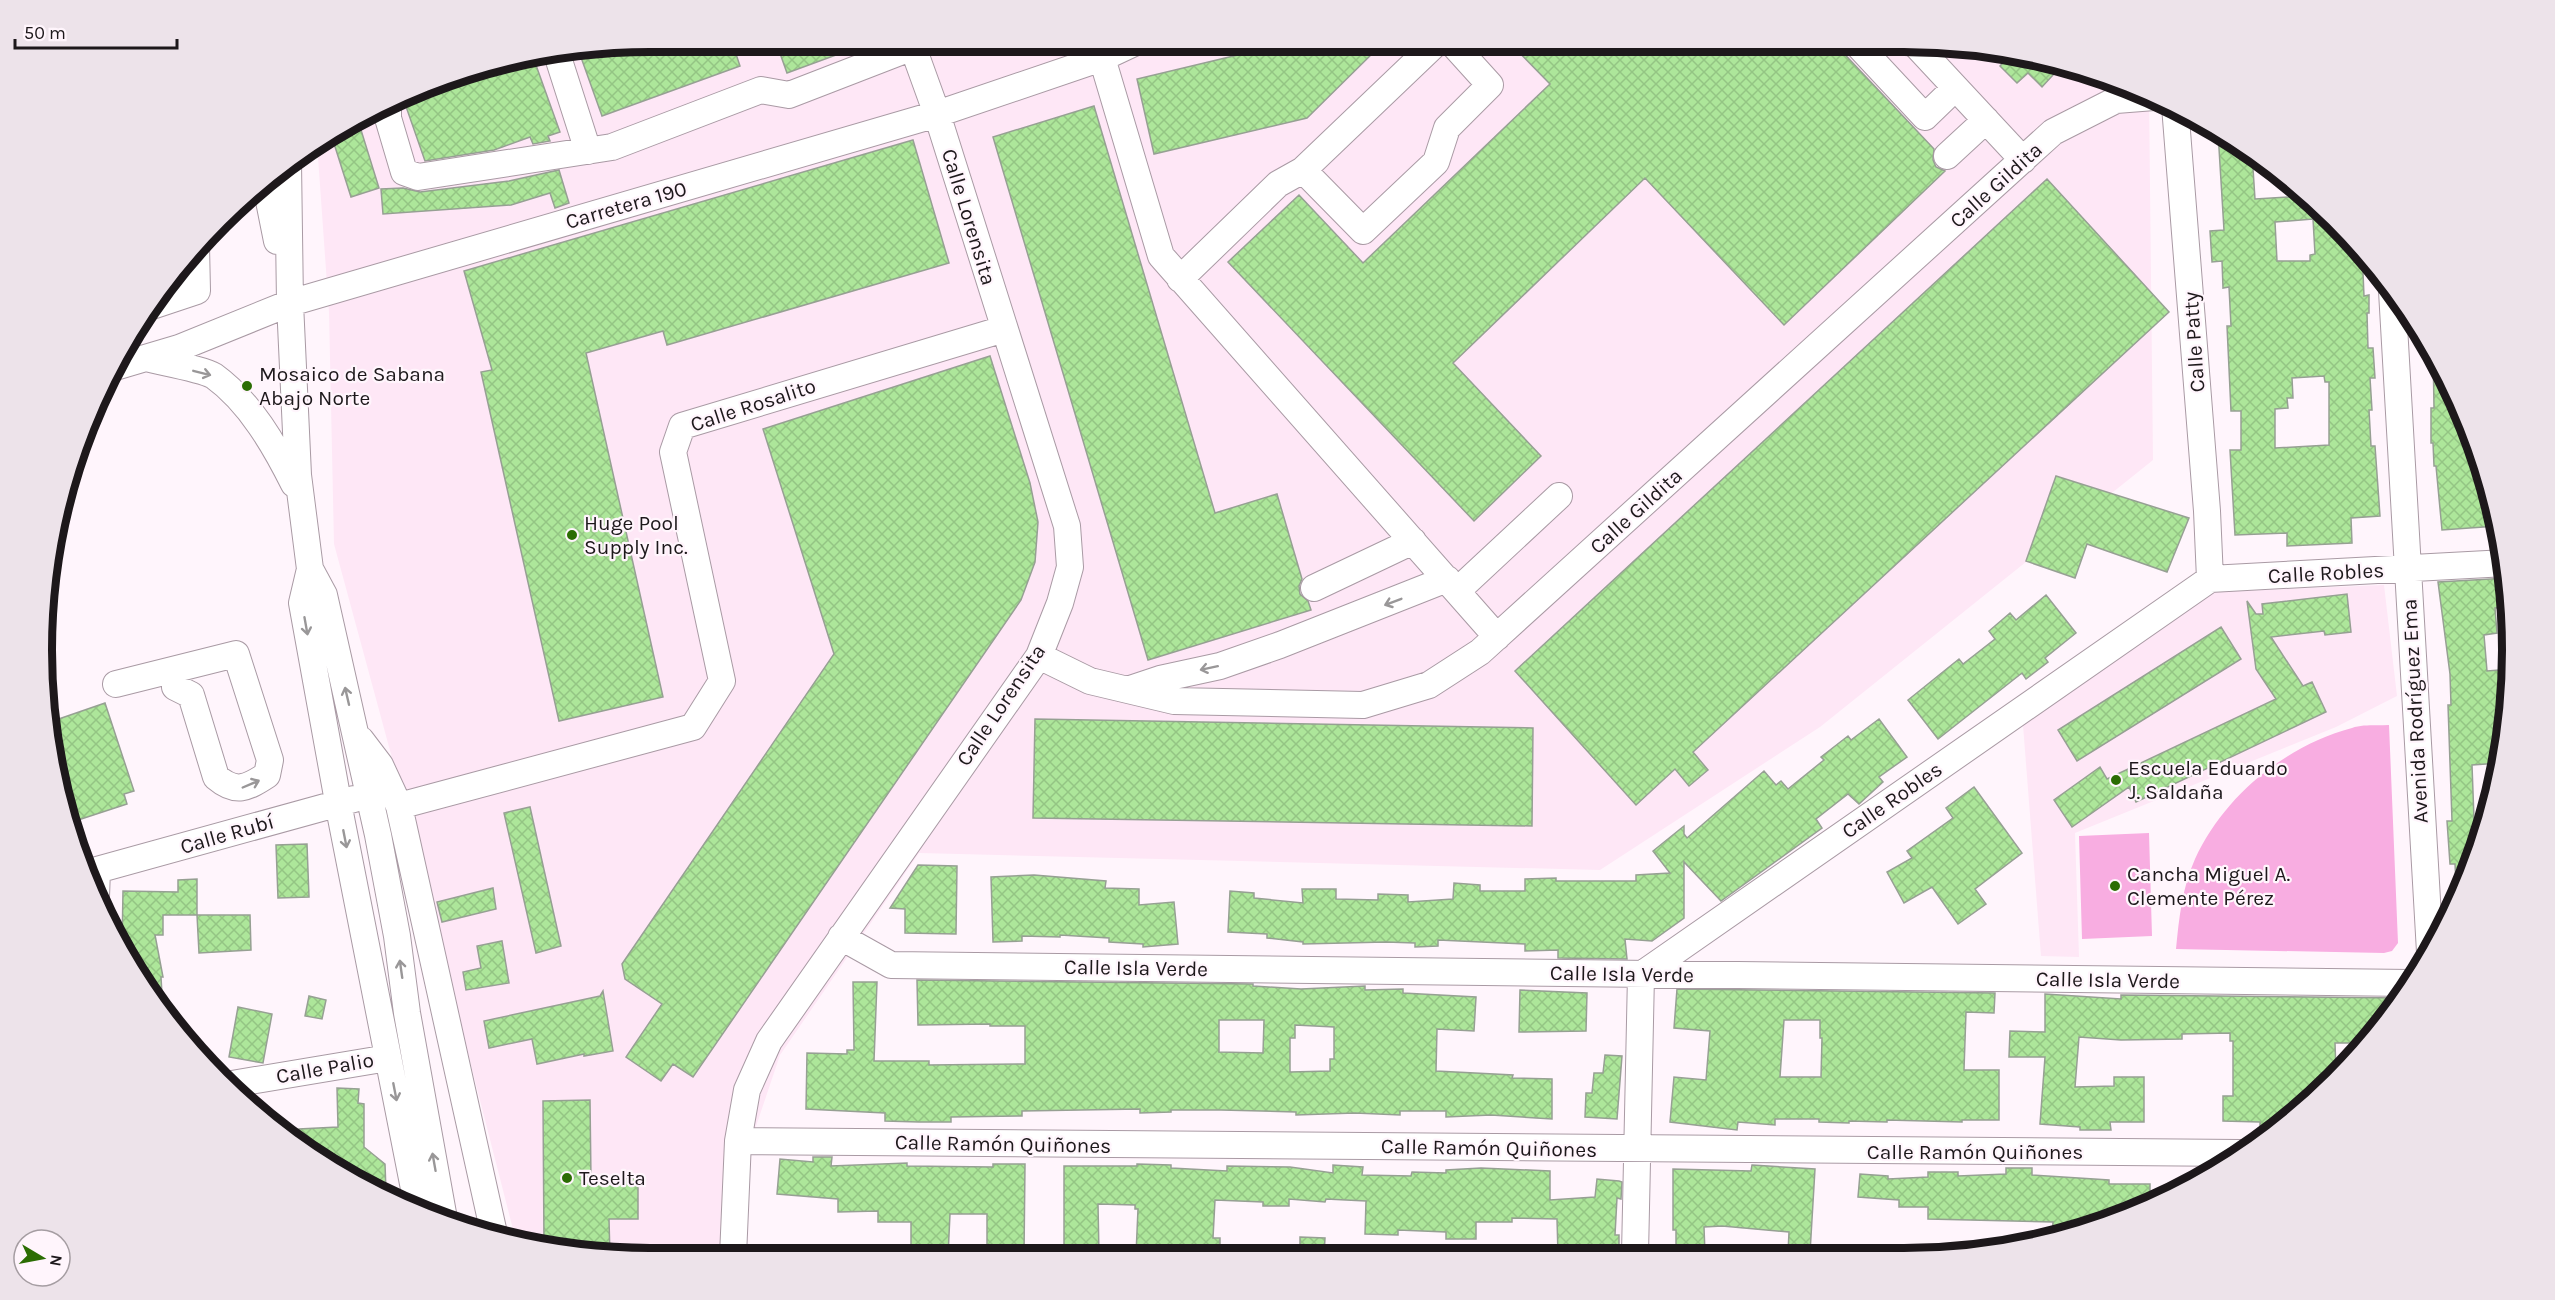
<svg xmlns="http://www.w3.org/2000/svg" width="2555" height="1300" viewBox="0 0 2555 1300" font-family="Karla,sans-serif">
	<defs>
		<pattern id="building-cross-hatch" width="8" height="8" patternUnits="userSpaceOnUse" patternTransform="scale(1.5)"><rect width="8" height="8" fill="#ade69a"/><path d="M0 0l8 8M0 8l8-8" fill="none" stroke="#94c584"/></pattern>
	</defs>
	<rect width="100%" height="100%" fill="#fff5fc"/>
	<path fill="#fee7f6" d="M650 42 1944 43 2062 63 2149 95 2153 460 1820 727 1600 870 919 853 780 1055 742 1168 741 1256 611 1257 516 1241 398 780 334 544 329 312 317 143 346 123 454 74 532 54Z
		M2384 585 2397 696 2336 727 2075 833 2079 957 2041 956 2023 725 2212 592Z"/>
	<path fill="#f8ade1" d="M2389 725 2398 943 2392 951 2384 953 2176 949C2179 919 2182 888 2195 859 2224 796 2285 746 2352 728 2363 724 2377 726 2389 725Z
		M2149 833 2152 936 2082 939 2079 836Z"/>
	<path fill="url(#building-cross-hatch)" stroke="#96a093" stroke-width="1.5" fill-rule="evenodd" d="M650 42H732L740 66 602 116 578 49Z
		M776 42H866V44L787 73Z
		M1276 43H1383L1307 118 1154 154 1137 79 1271 47Z
		M1510 43H1834L1934 149 1933 160 1936 167 1945 171 1784 325 1645 178 1453 363 1541 456 1474 521 1228 262 1299 195 1363 263 1550 84Z
		M532 54 560 132 548 136 550 141 533 144 530 137 494 150 425 161 403 98 454 74Z
		M2009 54 2062 63H2064L2042 87 2028 73 2017 83 2000 66 2010 55Z
		M1094 106 1215 513 1277 494 1302 579 1299 586 1300 594 1308 601 1311 610 1148 660 993 137Z
		M363 116 361 130 379 188 351 197 331 134Z
		M2218 132 2252 153 2255 199 2305 196 2362 249 2364 296 2369 295V313H2367L2368 348H2373L2375 378H2370L2372 410H2369L2371 446H2375L2380 516 2351 518 2352 543 2287 546V533L2235 535 2230 450H2241V411H2231L2227 326H2231L2229 287 2223 288 2222 261 2212 262 2210 231 2224 230ZM2313 219 2315 254 2310 255V261H2277L2275 222ZM2324 376 2325 382H2329V445L2275 448V409L2288 408 2287 398H2293L2292 378Z
		M913 140 949 263 667 345 663 331 586 353 663 697 559 721 481 372 492 370 464 271Z
		M559 170 569 203 555 208 550 193 511 205 383 214 381 189 403 188 420 192 509 181Z
		M2047 179 2169 312 1693 752 1708 770 1689 786 1675 769 1636 805 1515 671Z
		M2433 349 2481 454 2497 526 2442 530 2436 466H2434L2433 443H2431V408H2434Z
		M990 356 1030 483 1038 522 1035 562 1021 600 693 1077 673 1064 661 1081 626 1057 662 1004 625 979 622 964 834 654 763 429Z
		M2056 476 2189 518 2167 572 2087 544 2075 578 2026 561Z
		M2508 578 2509 607 2495 608 2497 633 2484 635 2487 671 2511 669 2512 689 2504 736H2500V763L2472 765 2474 819H2477L2478 829H2484L2457 902 2455 864H2450L2447 821H2452L2448 705H2451L2450 674 2438 582Z
		M2347 594 2351 632 2325 635 2324 631 2271 637 2303 686 2312 682 2326 712 2136 802 2129 787 2072 827 2054 800 2100 767 2107 779 2276 699 2256 669 2247 601 2256 614H2263L2262 604Z
		M2046 595 2076 633 2045 658 2048 662 2026 679 2022 673 1938 739 1908 700 1959 659 1963 664 1995 639 1989 631 2010 613 2016 620Z
		M2221 627 2241 659 2077 761 2058 730Z
		M105 703 134 791 124 794 127 804 69 823 47 723Z
		M1035 719 1533 728 1532 826 1033 818Z
		M1879 719 1907 757 1879 777 1883 782 1859 804 1848 794 1816 819 1822 828 1721 901 1684 862V918L1652 941 1625 939 1627 959 1558 958V950L1525 951V944L1438 940V946L1415 947V943L1386 942 1303 944V942L1267 938V934L1228 932 1230 891 1254 893V898L1303 903 1302 889H1336V899L1378 900V894L1408 895V902L1453 899 1454 883 1480 885V891H1525V879L1556 878V881H1636V875L1670 873 1653 851 1684 826V834L1687 838 1764 771 1776 785 1781 781 1788 789 1824 760 1821 757 1848 736 1851 740Z
		M1974 787 2022 853 1975 889 1986 904 1958 924 1932 887 1904 903 1887 872 1912 858 1907 851 1953 818 1946 808Z
		M530 807 561 946 536 953 504 813Z
		M307 844 309 897 278 898 276 845Z
		M918 865 957 866 956 934 905 933V909L890 908Z
		M1034 875 1106 881 1105 888 1139 889V905L1174 902 1178 944 1143 947V944L1109 942V938L1060 935V937L1022 936V941L993 942 991 877Z
		M197 879V915H163V935H155L163 977H161L163 1012 122 946 123 891 178 892V880Z
		M493 888 496 909 442 922 437 902Z
		M197 915H250L251 950 199 953Z
		M502 941 509 983 466 990 463 972 481 968 477 946Z
		M917 980 1253 984V986L1301 989 1365 986V990L1403 989V993L1476 997 1474 1031 1437 1029 1436 1071 1513 1075 1512 1078 1552 1079V1119L1491 1115 1446 1117V1111H1400V1115L1355 1113 1296 1115V1112L1221 1110H1171V1112L1140 1113V1109L1022 1111V1116L951 1117V1122H919L885 1121V1113L806 1109 807 1053 847 1054V1050H854L853 982H877L874 1061H929V1065L1025 1064V1026H990V1024L918 1025ZM1219 1020H1264L1263 1053 1219 1052ZM1295 1025 1334 1027V1059H1330V1071L1290 1072V1038H1295Z
		M1677 989 1995 993 1994 1013 1966 1012 1964 1070H1999V1120H1962V1122L1887 1120V1122L1849 1121V1123L1819 1122V1119H1775V1125L1738 1122 1737 1130 1670 1122 1674 1077 1706 1080 1710 1031 1674 1028ZM1784 1020H1820V1038H1822L1821 1077H1780Z
		M1520 990 1587 993 1586 1031 1519 1032Z
		M603 991 613 1051 584 1056V1054L537 1064 532 1039 489 1048 484 1021 600 996Z
		M2045 994 2121 999V995L2401 998 2387 1020 2365 1043H2335L2336 1072 2282 1126H2260V1122L2223 1121V1096H2233V1041H2230V1033L2182 1034V1039L2121 1040 2079 1037 2075 1087 2114 1086V1077H2144V1122H2110L2111 1130H2080V1127L2040 1124 2045 1057H2009L2010 1031 2045 1032Z
		M309 996 326 1000 322 1019 305 1016Z
		M238 1007 272 1014 263 1063 229 1057Z
		M1605 1055 1622 1056 1617 1119 1585 1117 1586 1093H1592L1594 1073H1603Z
		M337 1088 359 1089 358 1103 364 1104V1147L385 1164 386 1191 375 1192 312 1155 300 1146 299 1129 338 1127Z
		M590 1100 591 1179 638 1178V1219H609L610 1257 544 1246 543 1101Z
		M813 1157H832L831 1166 907 1163V1166L993 1167V1164H1025L1024 1256H987V1214H950L948 1256H911V1222H878V1211L838 1212V1199L777 1194 780 1159 813 1162Z
		M1137 1164 1171 1165V1168L1227 1171V1166L1290 1167 1333 1173V1165L1363 1167 1362 1175 1411 1176 1412 1172 1446 1173V1170L1481 1168 1550 1171V1200L1595 1197 1597 1179 1619 1181 1622 1182 1621 1199 1617 1198 1615 1235H1619V1254H1558L1557 1219 1512 1218V1222H1476V1239H1446V1232L1398 1230V1235L1365 1234 1366 1201 1326 1199 1325 1202 1289 1199V1206H1263V1202L1215 1200 1213 1238H1220V1255H1136L1138 1209H1135V1205L1098 1204 1099 1255H1064V1166H1137Z
		M1752 1165 1815 1169 1810 1253H1788L1789 1232 1722 1226 1704 1227 1705 1254H1676V1230H1673V1169L1751 1171Z
		M2006 1168H2032V1175L2109 1180V1184H2150V1205L2138 1212 2052 1235 2053 1222 1928 1219V1207H1899V1200L1858 1197 1860 1174 1888 1176V1179L1928 1177V1172H1958V1176L2006 1174Z
		M1300 1237 1325 1238 1324 1255H1300Z"/>
	<g fill="none" stroke-linecap="round" stroke-linejoin="round">
		<g stroke="#a99aa4" stroke-width="28">
			<path id="minor" d="M1856 43 1925 117 1955 88
				M1914 43 2023 160
				M556 51 588 151
				M1102 58 1161 256 1497 637
				M388 104V118L404 172 418 177 612 147 761 90 789 95 926 42
				M2175 106 2207 511 2210 579
				M1947 156 1986 120
				M288 163 290 303 298 475 310 569 302 603 341 818 418 1209
				M1303 170 1436 43
				M265 181 277 241
				M1180 279 1278 184 1303 170 1363 231 1436 162 1447 128 1490 85 1452 43
				M2392 291 2430 952
				M149 307 197 291 196 246
				M146 358C161 362 203 369 214 376 250 402 275 446 294 484
				M115 367 179 348 290 303 937 114 1102 58 1136 42
				M310 569 324 595 378 835 397 936 407 1013 444 1219
				M1314 588 1413 541
				M1457 591 1559 496
				M1039 656 1090 681 1174 701 1363 705 1429 685 1480 652 2053 132 2116 100 2154 97
				M116 684 236 654 270 760 267 775C247 788 236 794 216 777L191 695 175 687
				M1130 689 1160 679 1220 666 1280 645 1447 579
				M361 740 380 765 399 806 495 1238
				M399 806 693 727 722 681 673 452 682 426 1004 329
				M86 873 354 799
				M96 897 97 870
				M841 937 891 965 2411 983
				M226 1085 388 1058
				M738 1141 2240 1153
				M1635 1254 1641 975 2210 579 2506 563
				M733 1256 738 1141 747 1090 769 1041 1039 656 1060 603 1070 567 1067 526 937 114 911 42"/>
		</g>
		<use href="#minor" stroke="#fff" stroke-width="26"/>
	</g>
	<defs><path id="oneway-shaft" d="M-6 0H5M1.5-3L5.5 0L1.5 3" fill="none" stroke-width="1.6" stroke-linecap="round" stroke-linejoin="round" transform="scale(1.5)"/></defs>
	<g stroke="#999798">
		<use href="#oneway-shaft" transform="translate(202 373) rotate(14)"/>
		<use href="#oneway-shaft" transform="translate(1393 602) rotate(159)"/>
		<use href="#oneway-shaft" transform="translate(306 626) rotate(80)"/>
		<use href="#oneway-shaft" transform="translate(1209 668) rotate(168)"/>
		<use href="#oneway-shaft" transform="translate(347 696) rotate(-103)"/>
		<use href="#oneway-shaft" transform="translate(251 784) rotate(-23)"/>
		<use href="#oneway-shaft" transform="translate(345 839) rotate(79)"/>
		<use href="#oneway-shaft" transform="translate(401 969) rotate(-98)"/>
		<use href="#oneway-shaft" transform="translate(395 1092) rotate(79)"/>
		<use href="#oneway-shaft" transform="translate(434 1162) rotate(-100)"/>
	</g>
	<g fill="#2b6d03" stroke="#fff5fc" stroke-width="2">
		<circle cx="247" cy="386" r="6"/>
		<circle cx="572" cy="535" r="6"/>
		<circle cx="2116" cy="780" r="6"/>
		<circle cx="2115" cy="886" r="6"/>
		<circle cx="567" cy="1178" r="6"/>
	</g>
	<g text-anchor="middle" stroke-width="4.5" stroke-linejoin="round" paint-order="stroke">
		<g font-size="21" fill="#1d181b" stroke="#fff5fc">
			<text transform="translate(1996 185) rotate(-42)" y="7">Calle Gildita</text>
			<text transform="translate(626 205) rotate(-16)" y="7">Carretera 190</text>
			<text transform="translate(969 217) rotate(73)" y="7">Calle Lorensita</text>
			<text transform="translate(2194 342) rotate(-94)" y="7">Calle Patty</text>
			<text transform="translate(753 405) rotate(-18)" y="7">Calle Rosalito</text>
			<text transform="translate(1636 511) rotate(-42)" y="7">Calle Gildita</text>
			<text transform="translate(2326 573) rotate(-3)" y="7">Calle Robles</text>
			<text transform="translate(1001 705) rotate(-56)" y="7">Calle Lorensita</text>
			<text transform="translate(2415 711) rotate(-93)" y="7">Avenida Rodríguez Ema</text>
			<text transform="translate(1892 800) rotate(-35)" y="7">Calle Robles</text>
			<text transform="translate(227 834) rotate(-16)" y="7">Calle Rubí</text>
			<text transform="translate(1136 968) rotate(1)" y="7">Calle Isla Verde</text>
			<text transform="translate(1622 974) rotate(1)" y="7">Calle Isla Verde</text>
			<text transform="translate(2108 980) rotate(1)" y="7">Calle Isla Verde</text>
			<text transform="translate(325 1068) rotate(-10)" y="7">Calle Palio</text>
			<text transform="translate(1003 1144) rotate(1)" y="7">Calle Ramón Quiñones</text>
			<text transform="translate(1489 1148) rotate(1)" y="7">Calle Ramón Quiñones</text>
			<text x="1975" y="1159">Calle Ramón Quiñones</text>
		</g>
		<g font-size="21" fill="#1d181b" stroke="#fff5fc" text-anchor="start">
			<text x="259" y="381">Mosaico de Sabana<tspan x="259" dy="24">Abajo Norte</tspan></text>
			<text x="584" y="530">Huge Pool<tspan x="584" dy="24">Supply Inc.</tspan></text>
			<text x="2128" y="775">Escuela Eduardo<tspan x="2128" dy="24">J. Saldaña</tspan></text>
			<text x="2127" y="881">Cancha Miguel A.<tspan x="2127" dy="24">Clemente Pérez</tspan></text>
			<text x="579" y="1185">Teselta</text>
		</g>
	</g>
	<path d="M0 0H2555V1300H0ZM650 52H1904A598 598 0 0 1 2502 650V650A598 598 0 0 1 1904 1248H650A598 598 0 0 1 52 650V650A598 598 0 0 1 650 52Z" fill="#ede3ea" fill-rule="evenodd"/>
	<path fill="none" stroke="#1d181b" stroke-width="8" d="M650 52H1904A598 598 0 0 1 2502 650V650A598 598 0 0 1 1904 1248H650A598 598 0 0 1 52 650V650A598 598 0 0 1 650 52Z"/>
	<g transform="translate(42 1258) rotate(100)"><circle r="28" fill="#fff5fc" stroke="#a59da2" stroke-width="1.5"/>
	<path d="M0-4.5L10 22L0 15L-10 22Z" fill="#2b6d03"/>
	<text y="-9" font-size="16" font-weight="bold" text-anchor="middle" fill="#1d181b">N</text>
	</g>
	<path d="M15 39v9h162v-9" fill="none" stroke="#1d181b" stroke-width="3"/>
	<text x="24" y="39" font-size="18" fill="#1d181b" stroke="#fff5fc" stroke-width="4.5" paint-order="stroke">50 m</text>
</svg>
